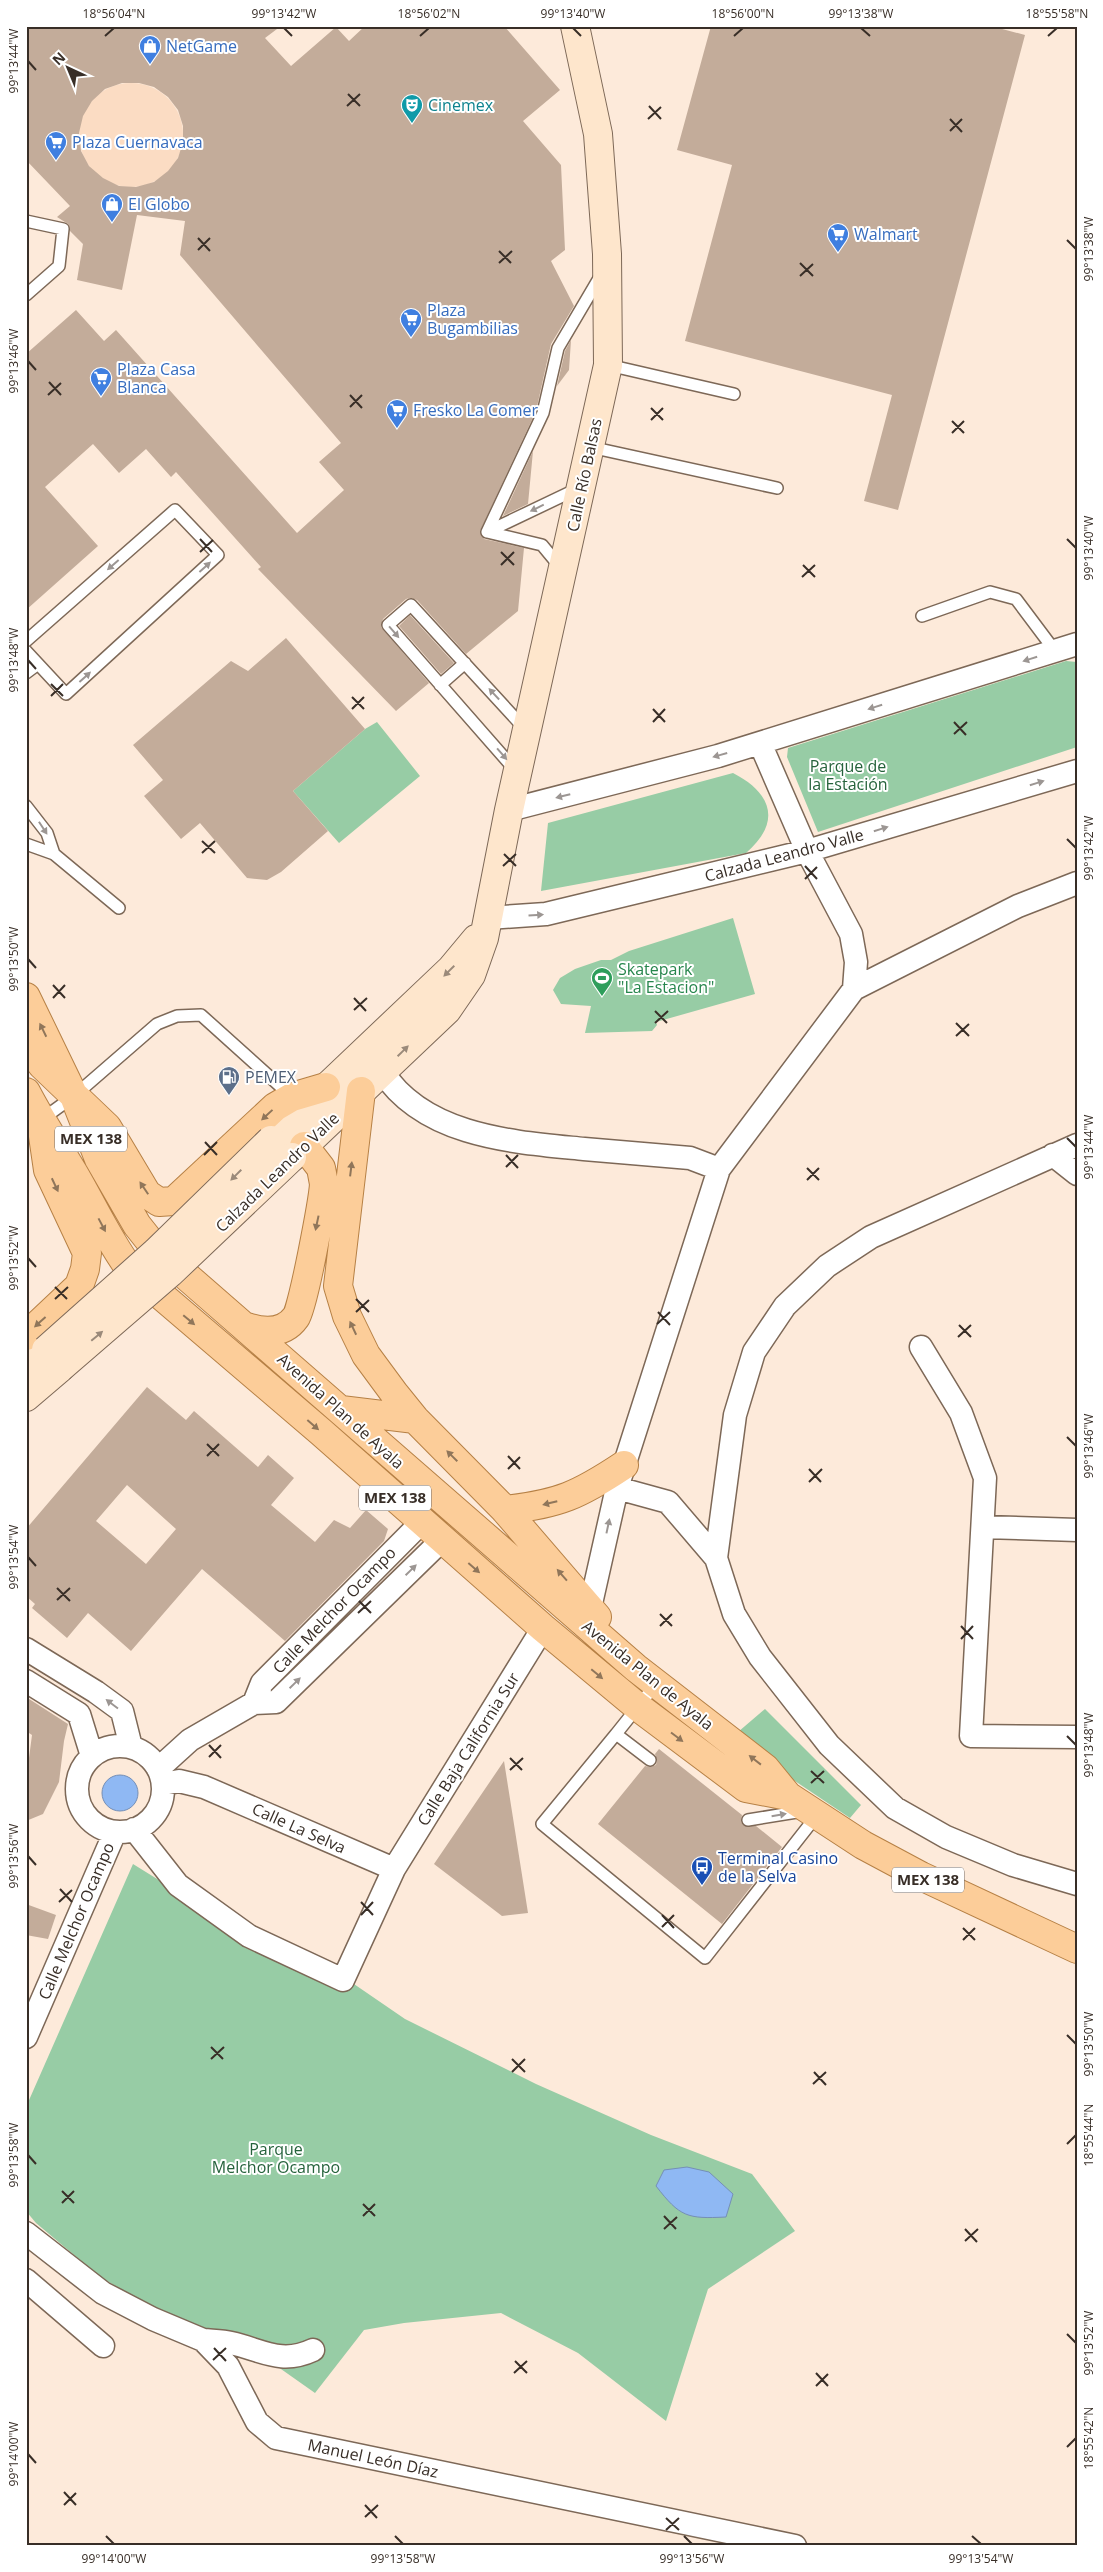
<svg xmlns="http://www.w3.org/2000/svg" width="1103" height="2572" viewBox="0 0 1103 2572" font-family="'Open Sans',sans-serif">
	<rect width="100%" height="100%" fill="#fdeada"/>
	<path fill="#fbdcc3" d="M79 135a52 52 0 1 1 104 0a52 52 0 1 1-104 0Z"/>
	<path fill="#97cca5" d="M1066 661 1077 662V747L818 832 787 757 788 748Z
		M377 722 420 776 339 843 293 791 365 729Z
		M733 773C772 793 782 822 746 853L541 891 548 823Z
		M733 918 755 994 656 1022 657 1025 652 1031 585 1033 591 1006 561 1004 553 990 560 978 575 969 601 960H611L629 951Z
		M765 1709 861 1805 850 1818 731 1738Z
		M133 1864 191 1900 351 1982 405 2019 536 2084 651 2135 752 2174 795 2231 708 2289 666 2421 578 2353 501 2313 404 2323 364 2330 315 2393 247 2345 171 2320 99 2276 36 2223 26 2211V2107Z"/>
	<path fill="#8fb8f3" stroke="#758fb6" d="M102 1793a18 18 0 1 1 36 0a18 18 0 1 1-36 0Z
		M687 2167 709 2172 733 2194 726 2217C687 2219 680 2217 656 2186L664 2170Z"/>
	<path fill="#c3ac9a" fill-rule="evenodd" d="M26 26H281L265 38 291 66 336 27 349 41 365 26H504L560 90 523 121 561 165 565 250 551 261 574 306 551 344 536 411 480 531 484 539 524 548 518 611 466 654 417 600 410 598 406 599 383 619 381 627 429 683 396 711 258 569 261 567 176 472 171 477 146 449 119 473 93 444 45 487 98 546 26 610V354L76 310 104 341 116 330 297 533 344 490 319 462 341 443 180 255 185 221 137 215 122 290 77 280 83 244 70 231 68 224 57 217 70 206 26 160ZM122 83H139L154 87 168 97 178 110 183 126V142L178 158 168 171 154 182 136 187 119 186 103 178 89 166 81 151 79 133 83 116 92 101 105 89Z
		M711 26H991L1025 35 898 510 864 501 892 395 685 341 732 165 677 150Z
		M571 340 569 370 557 386 565 351Z
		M533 451 528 504 503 516Z
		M410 615 454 663 441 674 399 626Z
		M286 638 365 729 293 791 328 831 281 872 267 880 247 878 200 823 181 839 144 796 163 780 133 745 231 661 248 671Z
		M147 1387 186 1420 194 1411 258 1467 268 1455 294 1478 271 1505 315 1542 334 1520 350 1528 366 1510 388 1529 384 1541 285 1641 202 1569 131 1651 88 1613 67 1638 32 1608 35 1604 26 1596V1529ZM127 1485 176 1529 146 1564 96 1521Z
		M26 1697 68 1724 64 1741 59 1782 43 1814 26 1821V1781L32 1735 26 1731Z
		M659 1749 742 1815 741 1821 743 1825 756 1826 782 1847 722 1924 598 1824 645 1766 650 1767 656 1765 657 1760 655 1754Z
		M504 1761 528 1913 502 1916 434 1864Z
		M26 1904 56 1915 48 1939 26 1935Z"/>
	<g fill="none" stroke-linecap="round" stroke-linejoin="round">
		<g stroke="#7d6857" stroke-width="14">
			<path id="lane" d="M26 221 63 229 59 266 26 295
				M608 365 734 394
				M590 447 777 488
				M487 532 543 413 558 348 601 275
				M487 532 577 489
				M487 532 542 545 561 568
				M922 616 990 592 1016 599 1055 651
				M26 641 175 510 218 555 66 694 26 651
				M26 673 38 664
				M440 685 465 663
				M516 771 388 625 411 605 525 729
				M26 806 47 833 54 854
				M26 844 54 854 119 908
				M41 1120 74 1096 157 1024 177 1016 201 1015 291 1096
				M616 1734 542 1824 705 1958 818 1814
				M650 1760 616 1734 656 1684
				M748 1820 803 1811"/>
		</g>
		<g stroke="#7d6857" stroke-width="25">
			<path id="street" d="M760 743 807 851 851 934 856 962 854 989
				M509 810 718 756 1077 644
				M488 918 546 914 807 851 1077 771
				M382 1071C424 1137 514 1142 584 1149 619 1152 655 1155 690 1158L719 1169
				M1077 1145 871 1237 827 1266 785 1306 754 1352 735 1415 716 1558 734 1614 760 1657 829 1745 895 1808 946 1837 1013 1865 1077 1884
				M1053 1155 1077 1174
				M921 1347 961 1413 985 1478 971 1736 1077 1737
				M617 1488 668 1502 716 1558
				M983 1527 1077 1530
				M590 1608 617 1488 719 1169 854 989 1018 906 1077 883
				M26 1649 96 1692 122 1711 131 1747
				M26 1681 79 1714 92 1756
				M254 1703 262 1683 422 1522
				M77 1789a43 43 0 1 1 86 0a43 43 0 1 1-86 0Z
				M158 1769 190 1740 254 1703 276 1702 442 1540
				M163 1784 179 1781 204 1787 394 1869
				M134 1829 178 1885 249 1936 343 1980 394 1869 543 1628
				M26 2037 115 1832
				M26 2233 103 2293 153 2319 203 2340 228 2366 257 2422 276 2438 795 2546
				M26 2280 103 2346
				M203 2340C212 2341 222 2341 231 2343 262 2350 281 2365 313 2350"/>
		</g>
		<g stroke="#7d6857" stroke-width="30">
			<path id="secondary" d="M271 1140 451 969 476 939
				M292 1157 447 1010 471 975 484 938 509 810 608 365 607 254 598 134 575 26
				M26 1367 46 1350
				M26 1397 60 1368"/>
		</g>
		<g stroke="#b68045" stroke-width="30">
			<path id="primary" d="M26 997 74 1096 99 1159 137 1225 156 1249 177 1268 636 1668 765 1768 788 1796 863 1845 921 1876 1077 1949
				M26 1044 42 1065 107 1127 147 1194 159 1202 174 1201 275 1107 292 1097 326 1087
				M361 1091 338 1286 347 1316 366 1355 394 1393 415 1419 505 1510 597 1617
				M26 1092C40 1119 57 1145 73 1172 92 1204 107 1238 129 1268L321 1432 543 1628 638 1707 746 1788 788 1796
				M247 1327C265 1333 284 1334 296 1317 303 1308 323 1200 324 1184L321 1168 304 1146
				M26 1336 79 1286 85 1269 87 1253 48 1170 42 1129
				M341 1410 415 1419
				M505 1510C559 1504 579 1495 624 1465"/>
		</g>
		<use href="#lane" stroke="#fff" stroke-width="11"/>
		<use href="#street" stroke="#fff" stroke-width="22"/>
		<use href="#secondary" stroke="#fee6cc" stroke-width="28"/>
		<use href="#primary" stroke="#fccd99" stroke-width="28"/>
		<g stroke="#7d6857" stroke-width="30" stroke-linecap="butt">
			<path id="secondary-bridge" d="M46 1350 156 1252 271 1140
				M60 1368 170 1273 292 1157"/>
		</g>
		<use href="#secondary-bridge" stroke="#fee6cc" stroke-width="28"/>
	</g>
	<defs><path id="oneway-solid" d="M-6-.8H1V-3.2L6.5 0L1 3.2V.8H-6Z" transform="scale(1.25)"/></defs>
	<g fill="#9c9693">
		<use href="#oneway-solid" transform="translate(537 508) rotate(154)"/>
		<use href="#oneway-solid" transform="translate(113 565) rotate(139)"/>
		<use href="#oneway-solid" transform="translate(205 567) rotate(-42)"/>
		<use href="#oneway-solid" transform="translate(394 632) rotate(49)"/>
		<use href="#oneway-solid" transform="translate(1030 659) rotate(163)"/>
		<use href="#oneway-solid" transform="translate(85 677) rotate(-42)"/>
		<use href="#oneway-solid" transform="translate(494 694) rotate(-133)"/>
		<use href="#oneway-solid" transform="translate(875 707) rotate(163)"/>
		<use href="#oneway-solid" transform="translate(502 754) rotate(49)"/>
		<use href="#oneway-solid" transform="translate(720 755) rotate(164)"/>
		<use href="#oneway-solid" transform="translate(1037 783) rotate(-17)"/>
		<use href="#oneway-solid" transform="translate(563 796) rotate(166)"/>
		<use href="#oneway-solid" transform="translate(43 828) rotate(57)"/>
		<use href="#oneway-solid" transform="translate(881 829) rotate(-17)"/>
		<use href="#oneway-solid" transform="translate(536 915) rotate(-4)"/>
		<use href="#oneway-solid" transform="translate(608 1526) rotate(-78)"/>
		<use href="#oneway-solid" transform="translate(411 1570) rotate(-44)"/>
		<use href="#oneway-solid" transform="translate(295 1683) rotate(-44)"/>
		<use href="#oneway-solid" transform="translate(112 1704) rotate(-143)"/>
		<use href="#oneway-solid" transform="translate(779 1815) rotate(-10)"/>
	</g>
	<g fill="#9b8a7a">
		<use href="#oneway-solid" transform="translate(449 971) rotate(135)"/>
		<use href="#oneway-solid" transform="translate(403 1051) rotate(-44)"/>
		<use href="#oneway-solid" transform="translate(236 1175) rotate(135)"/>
		<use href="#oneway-solid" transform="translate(97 1336) rotate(-40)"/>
	</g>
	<g fill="#90765a">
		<use href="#oneway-solid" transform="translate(43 1030) rotate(-116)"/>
		<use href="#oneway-solid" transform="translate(267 1115) rotate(137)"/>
		<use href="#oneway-solid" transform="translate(351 1169) rotate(-83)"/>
		<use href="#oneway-solid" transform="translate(55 1185) rotate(65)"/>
		<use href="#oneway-solid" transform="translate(144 1188) rotate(-124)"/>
		<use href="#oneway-solid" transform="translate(317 1223) rotate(102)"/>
		<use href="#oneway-solid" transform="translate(102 1225) rotate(62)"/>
		<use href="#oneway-solid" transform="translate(189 1320) rotate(40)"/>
		<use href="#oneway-solid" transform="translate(40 1322) rotate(138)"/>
		<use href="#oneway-solid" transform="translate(353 1328) rotate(-115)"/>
		<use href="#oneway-solid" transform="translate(313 1425) rotate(41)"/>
		<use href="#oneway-solid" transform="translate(452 1456) rotate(-135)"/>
		<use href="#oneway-solid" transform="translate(550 1503) rotate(166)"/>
		<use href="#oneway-solid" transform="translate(474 1568) rotate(41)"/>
		<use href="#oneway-solid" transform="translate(562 1575) rotate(-131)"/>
		<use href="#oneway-solid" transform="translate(597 1674) rotate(40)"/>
		<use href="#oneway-solid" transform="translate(677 1737) rotate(37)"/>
		<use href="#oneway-solid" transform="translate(755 1760) rotate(-142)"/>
	</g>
	<path fill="none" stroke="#382e27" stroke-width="2" d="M284 28 292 36M573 28 581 36M861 28 870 36M105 36 114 28M420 36 429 28M734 36 743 28M1048 36 1057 28M28 61 36 70M348 94 360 106M347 106 360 94M649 106 661 119M648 119 661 107M950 119 962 132M950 131 962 119M198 238 210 251M1067 240 1076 249M198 250 210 238M499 251 511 263M499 263 512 251M800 263 813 276M800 276 813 264M28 361 36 370M49 382 61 395M48 395 61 383M350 395 362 408M350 407 362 395M651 408 663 420M651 420 663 408M952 421 964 433M952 433 964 421M200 539 212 552M1067 539 1076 548M200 552 213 540M501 552 514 565M501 565 514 552M803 565 815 577M802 577 815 565M28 660 36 669M51 684 63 696M51 696 63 684M352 697 364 709M352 709 364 697M653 709 665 722M653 722 665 709M954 722 966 735M954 734 967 722M1067 839 1076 848M202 841 215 853M202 853 215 841M504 854 516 866M503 866 516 854M805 866 817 879M805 879 817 867M28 959 36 968M53 985 65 998M53 998 65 985M354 998 366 1011M354 1010 367 998M655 1011 667 1023M655 1023 668 1011M956 1023 969 1036M956 1036 969 1024M1067 1138 1076 1147M205 1142 217 1155M204 1155 217 1142M506 1155 518 1168M506 1167 518 1155M807 1168 819 1180M807 1180 819 1168M28 1258 36 1267M55 1287 67 1299M55 1299 68 1287M356 1299 369 1312M356 1312 369 1300M658 1312 670 1325M657 1324 670 1312M959 1325 971 1337M958 1337 971 1325M1067 1437 1076 1446M207 1444 219 1456M207 1456 219 1444M508 1456 520 1469M508 1469 520 1457M809 1469 821 1482M809 1482 822 1469M28 1557 36 1566M57 1588 70 1601M57 1600 70 1588M359 1601 371 1613M358 1613 371 1601M660 1614 672 1626M660 1626 672 1614M961 1626 973 1639M961 1639 973 1626M1067 1736 1076 1745M209 1745 221 1758M209 1757 221 1745M510 1758 522 1770M510 1770 523 1758M811 1771 824 1783M811 1783 824 1771M28 1856 36 1865M60 1889 72 1902M59 1902 72 1890M361 1902 373 1915M361 1915 373 1902M662 1915 674 1928M662 1927 674 1915M963 1928 975 1940M963 1940 975 1928M1067 2035 1076 2044M211 2047 223 2059M211 2059 224 2047M512 2059 525 2072M512 2072 525 2059M814 2072 826 2085M813 2084 826 2072M1067 2144 1076 2135M28 2155 36 2164M62 2191 74 2203M62 2203 74 2191M363 2204 375 2216M363 2216 375 2204M664 2216 676 2229M664 2229 677 2217M965 2229 977 2242M965 2241 978 2229M1067 2334 1076 2343M214 2348 226 2361M213 2360 226 2348M515 2361 527 2373M514 2373 527 2361M816 2373 828 2386M816 2386 828 2374M1067 2447 1076 2438M28 2454 36 2463M64 2492 76 2505M64 2505 76 2493M365 2505 377 2518M365 2517 378 2505M666 2518 679 2530M666 2530 679 2518M106 2536 114 2544M395 2536 403 2544M684 2536 692 2544M972 2536 981 2544"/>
	<defs>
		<g id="shop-pin" transform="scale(1.125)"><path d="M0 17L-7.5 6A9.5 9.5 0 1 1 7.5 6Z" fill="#3f7fe0" stroke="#fff"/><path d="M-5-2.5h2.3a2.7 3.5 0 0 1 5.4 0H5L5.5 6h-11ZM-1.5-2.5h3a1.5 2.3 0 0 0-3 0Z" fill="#fff"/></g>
		<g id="theatre-pin" transform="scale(1.125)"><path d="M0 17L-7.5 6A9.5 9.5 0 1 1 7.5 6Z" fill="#0f9aa8" stroke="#fff"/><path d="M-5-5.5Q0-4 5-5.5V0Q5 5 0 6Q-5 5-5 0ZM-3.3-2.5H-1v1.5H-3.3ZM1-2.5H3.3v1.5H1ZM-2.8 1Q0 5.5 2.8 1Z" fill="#fff"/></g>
		<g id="supermarket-pin" transform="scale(1.125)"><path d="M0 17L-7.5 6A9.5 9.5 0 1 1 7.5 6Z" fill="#3f7fe0" stroke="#fff"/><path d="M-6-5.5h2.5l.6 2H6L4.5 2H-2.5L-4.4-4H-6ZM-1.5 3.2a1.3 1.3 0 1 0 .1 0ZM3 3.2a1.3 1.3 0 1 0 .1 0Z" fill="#fff"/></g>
		<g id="stadium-pin" transform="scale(1.125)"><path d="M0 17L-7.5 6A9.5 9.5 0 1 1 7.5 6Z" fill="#2e9e5b" stroke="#fff"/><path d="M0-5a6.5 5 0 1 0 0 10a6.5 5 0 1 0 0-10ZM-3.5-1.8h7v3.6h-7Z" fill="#fff"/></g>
		<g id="fuel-pin" transform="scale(1.125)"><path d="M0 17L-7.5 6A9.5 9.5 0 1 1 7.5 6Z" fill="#5c6f8a" stroke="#fff"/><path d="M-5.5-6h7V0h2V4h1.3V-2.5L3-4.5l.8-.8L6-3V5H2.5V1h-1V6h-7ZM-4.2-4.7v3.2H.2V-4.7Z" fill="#fff"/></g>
		<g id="bus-pin" transform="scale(1.125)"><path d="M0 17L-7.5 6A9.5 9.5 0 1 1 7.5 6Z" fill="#1a4fb4" stroke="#fff"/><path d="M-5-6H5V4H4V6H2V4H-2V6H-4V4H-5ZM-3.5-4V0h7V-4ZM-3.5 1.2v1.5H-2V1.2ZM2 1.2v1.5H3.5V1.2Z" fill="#fff"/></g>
	</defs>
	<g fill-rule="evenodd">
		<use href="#shop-pin" x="150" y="46"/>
		<use href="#theatre-pin" x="412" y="105"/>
		<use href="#supermarket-pin" x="56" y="142"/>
		<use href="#shop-pin" x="112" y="204"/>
		<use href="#supermarket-pin" x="838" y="234"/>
		<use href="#supermarket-pin" x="411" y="319"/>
		<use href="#supermarket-pin" x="101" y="378"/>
		<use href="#supermarket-pin" x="397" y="410"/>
		<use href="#stadium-pin" x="602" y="978"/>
		<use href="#fuel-pin" x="229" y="1077"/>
		<use href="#bus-pin" x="702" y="1867"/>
	</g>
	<g text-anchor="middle" stroke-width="4" stroke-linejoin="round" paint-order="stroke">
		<g fill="#fff" stroke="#746d68" stroke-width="1">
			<rect x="55" y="1126.5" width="72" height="25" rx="4"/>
			<rect x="359" y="1485.5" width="72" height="25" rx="4"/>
			<rect x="892" y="1867.5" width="72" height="25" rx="4"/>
		</g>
		<g font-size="15" font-weight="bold" fill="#382e27">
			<text x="91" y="1144">MEX 138</text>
			<text x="395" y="1503">MEX 138</text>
			<text x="928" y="1885">MEX 138</text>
		</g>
		<g font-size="16" fill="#366cbe" stroke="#fff" text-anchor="start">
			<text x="166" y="52">NetGame</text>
			<text x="72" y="148">Plaza Cuernavaca</text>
			<text x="128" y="210">El Globo</text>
			<text x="854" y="240">Walmart</text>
			<text x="427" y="316">Plaza<tspan x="427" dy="18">Bugambilias</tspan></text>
			<text x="117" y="375">Plaza Casa<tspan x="117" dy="18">Blanca</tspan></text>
			<text x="413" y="416">Fresko La Comer</text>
		</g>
		<g font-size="16" fill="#0d838f" stroke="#fff" text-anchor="start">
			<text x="428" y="111">Cinemex</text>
		</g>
		<g font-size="16" fill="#382e27" stroke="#fff">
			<text transform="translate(584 475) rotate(-78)" y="6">Calle Río Balsas</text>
			<text transform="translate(784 855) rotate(-15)" y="6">Calzada Leandro Valle</text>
			<text transform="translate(277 1172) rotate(-44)" y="6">Calzada Leandro Valle</text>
			<text transform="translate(341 1411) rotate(42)" y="6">Avenida Plan de Ayala</text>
			<text transform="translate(334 1610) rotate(-46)" y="6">Calle Melchor Ocampo</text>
			<text transform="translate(648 1675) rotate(39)" y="6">Avenida Plan de Ayala</text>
			<text transform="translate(468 1749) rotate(-58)" y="6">Calle Baja California Sur</text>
			<text transform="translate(299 1828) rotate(24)" y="6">Calle La Selva</text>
			<text transform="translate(76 1921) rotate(-67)" y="6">Calle Melchor Ocampo</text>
			<text transform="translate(373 2458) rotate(12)" y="6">Manuel León Díaz</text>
		</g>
		<g font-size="16" fill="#26633c" stroke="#fff">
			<text x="848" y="772">Parque de<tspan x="848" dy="18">la Estación</tspan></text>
			<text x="276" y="2155">Parque<tspan x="276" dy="18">Melchor Ocampo</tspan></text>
		</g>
		<g font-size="16" fill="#27864d" stroke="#fff" text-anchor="start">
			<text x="618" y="975">Skatepark<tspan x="618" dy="18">"La Estacion"</tspan></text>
		</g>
		<g font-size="16" fill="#4e5e75" stroke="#fff" text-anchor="start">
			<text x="245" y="1083">PEMEX</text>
		</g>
		<g font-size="16" fill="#164399" stroke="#fff" text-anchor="start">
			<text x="718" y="1864">Terminal Casino<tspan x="718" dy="18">de la Selva</tspan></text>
		</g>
	</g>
	<rect width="1103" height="2572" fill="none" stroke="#ffffff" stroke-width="55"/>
	<g transform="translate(68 68) rotate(316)" stroke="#ffffff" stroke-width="4" paint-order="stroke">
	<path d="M0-4L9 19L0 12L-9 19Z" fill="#382e27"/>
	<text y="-8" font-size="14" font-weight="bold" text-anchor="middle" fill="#382e27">N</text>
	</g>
	<rect x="28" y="28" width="1048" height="2516" fill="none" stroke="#382e27" stroke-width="2"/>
	<g font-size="12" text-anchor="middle" fill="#382e27">
		<text x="114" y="18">18°56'04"N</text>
		<text x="284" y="18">99°13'42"W</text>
		<text x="429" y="18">18°56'02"N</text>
		<text x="573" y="18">99°13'40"W</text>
		<text x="743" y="18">18°56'00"N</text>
		<text x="861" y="18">99°13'38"W</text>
		<text x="1057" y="18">18°55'58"N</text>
		<text transform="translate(14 61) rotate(-90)" y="4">99°13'44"W</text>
		<text transform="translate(1089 249) rotate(-90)" y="4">99°13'38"W</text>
		<text transform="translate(14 361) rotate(-90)" y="4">99°13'46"W</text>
		<text transform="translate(1089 548) rotate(-90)" y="4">99°13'40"W</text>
		<text transform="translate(14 660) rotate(-90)" y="4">99°13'48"W</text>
		<text transform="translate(1089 848) rotate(-90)" y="4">99°13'42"W</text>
		<text transform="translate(14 959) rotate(-90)" y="4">99°13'50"W</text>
		<text transform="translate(1089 1147) rotate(-90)" y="4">99°13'44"W</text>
		<text transform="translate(14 1258) rotate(-90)" y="4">99°13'52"W</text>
		<text transform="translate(1089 1446) rotate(-90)" y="4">99°13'46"W</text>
		<text transform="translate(14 1557) rotate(-90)" y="4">99°13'54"W</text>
		<text transform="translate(1089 1745) rotate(-90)" y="4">99°13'48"W</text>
		<text transform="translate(14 1856) rotate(-90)" y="4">99°13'56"W</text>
		<text transform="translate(1089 2044) rotate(-90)" y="4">99°13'50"W</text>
		<text transform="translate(1089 2135) rotate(-90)" y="4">18°55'44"N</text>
		<text transform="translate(14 2155) rotate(-90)" y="4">99°13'58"W</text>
		<text transform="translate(1089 2343) rotate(-90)" y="4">99°13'52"W</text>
		<text transform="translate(1089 2438) rotate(-90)" y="4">18°55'42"N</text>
		<text transform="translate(14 2454) rotate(-90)" y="4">99°14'00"W</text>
		<text x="114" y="2563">99°14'00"W</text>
		<text x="403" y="2563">99°13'58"W</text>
		<text x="692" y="2563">99°13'56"W</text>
		<text x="981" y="2563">99°13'54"W</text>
	</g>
</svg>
